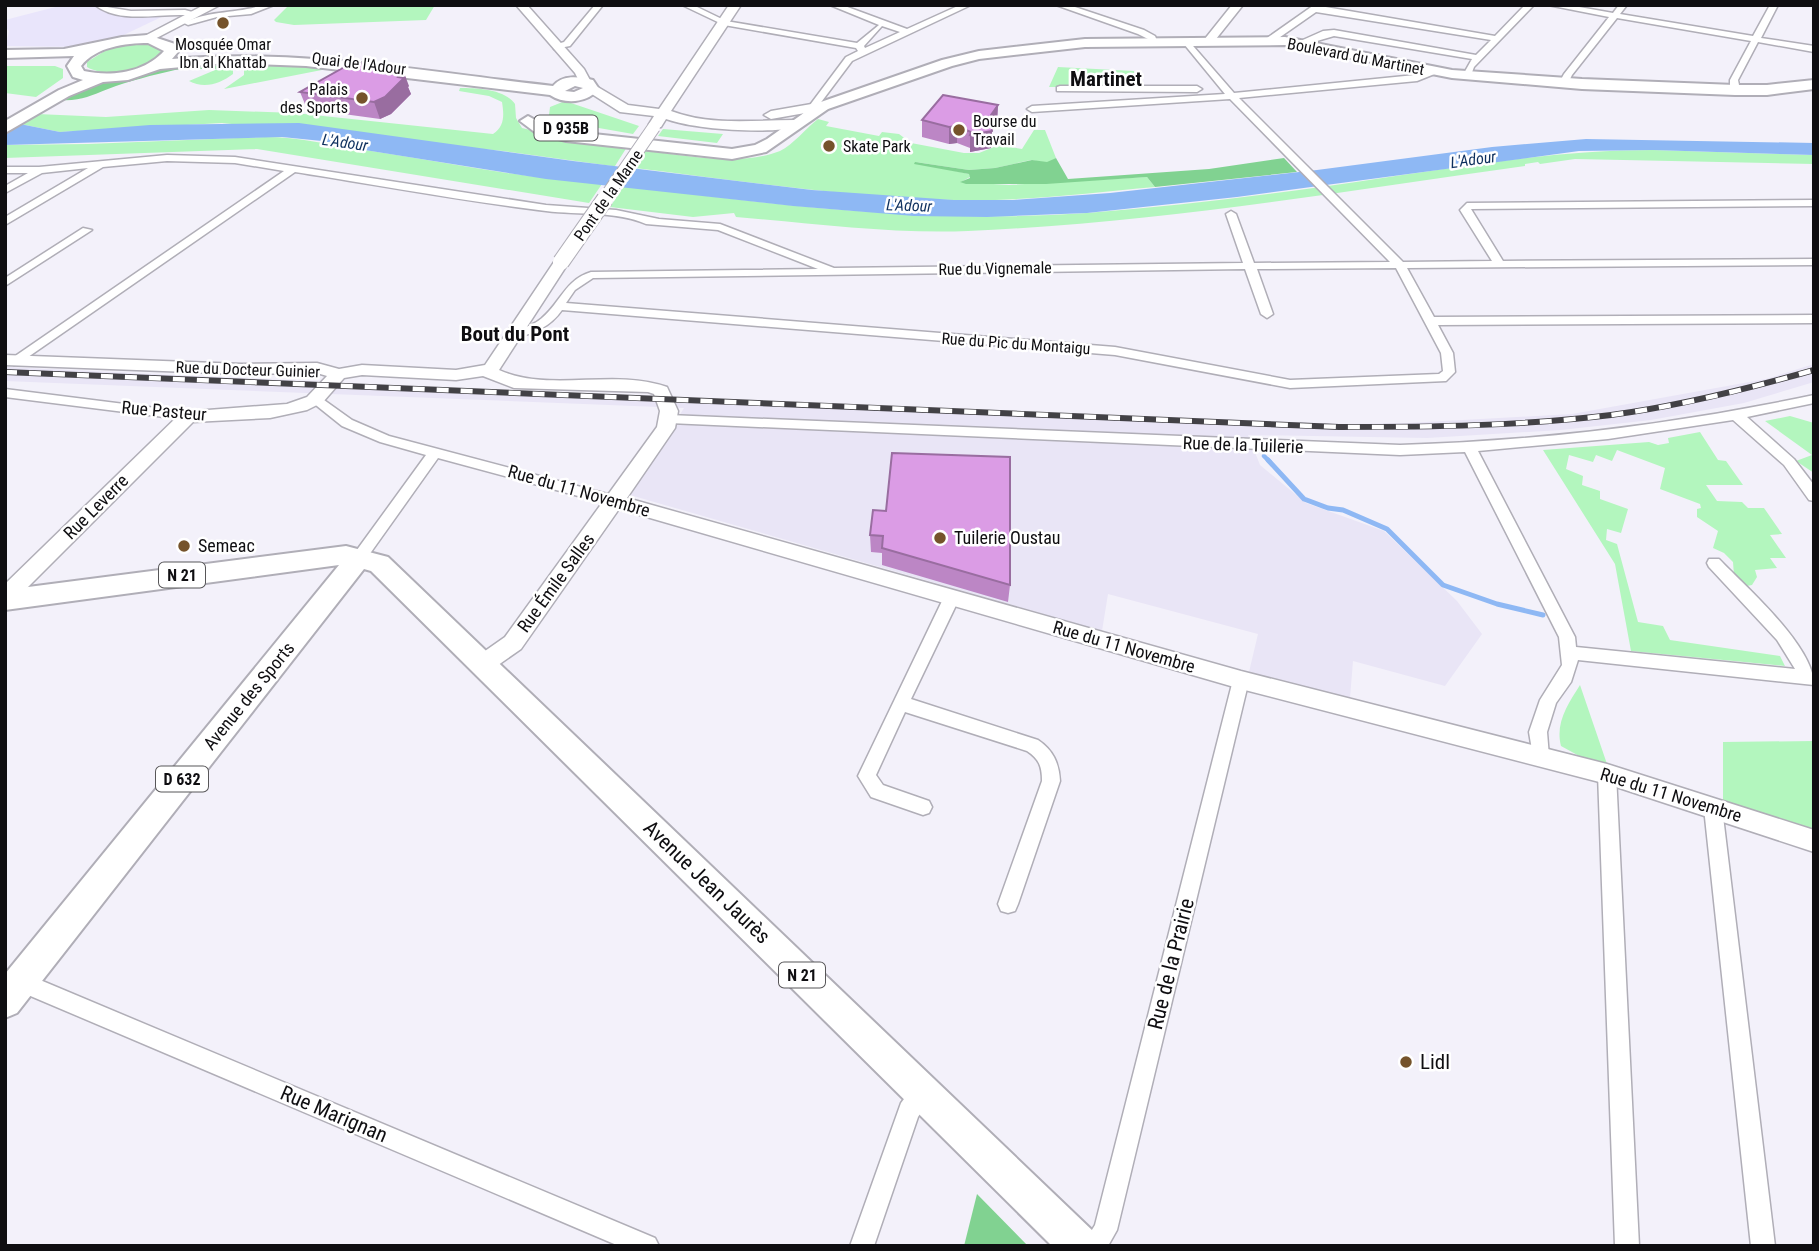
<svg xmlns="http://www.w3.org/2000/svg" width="1819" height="1251" viewBox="0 0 1819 1251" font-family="'Roboto Condensed',sans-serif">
	<rect width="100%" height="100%" fill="#f3f1fa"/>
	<path fill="#e9e5fb" d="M63 5H94L106 13 172 12 111 41 85 47 6 46 9 31 5 27V20Z"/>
	<path fill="#e9e5f6" d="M1814 364V382L1744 403 1651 420 1561 430 1427 438 1248 435 1260 465 1306 503 1384 531 1457 601 1482 634 1445 686 1353 661 1350 698 1249 672 1258 634 1108 594 1102 631 630 495 684 408 5 381V367L657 398 1343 424 1408 423 1572 414 1766 379Z"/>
	<path fill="#b3f6be" d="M435 5 426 20 294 25 276 22 274 20 288 6Z
		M134 44 155 45 161 52C149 72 107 79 87 67V62L108 49Z
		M240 62 332 68 224 89 244 75V68Z
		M227 65 233 67V74C220 84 204 89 189 81Z
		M5 66H55L63 69V78L36 97 5 93Z
		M1058 67 1134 71 1135 87H1049Z
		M460 88C478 88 504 89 515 104L516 118 522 128 584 143 627 147 615 166H612L503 151 222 123 60 132 20 124 37 114 106 117 209 110 295 113 493 134C505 126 504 115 502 102L489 96 459 91Z
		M565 101 639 126 633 134 553 120 549 115 550 107Z
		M818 119 829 122 826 126 879 136 882 132 899 134 911 143 964 153H979L999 145 1022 149 1034 130H1045L1056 158 1047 163 1031 160 995 168 969 170 915 162 969 174 970 177 961 182 1009 185 1147 177 1155 187C1088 193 1021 202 953 200 845 197 741 181 635 168L645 151C688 155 739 167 780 151 793 145 806 128 818 119Z
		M663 129 723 134 717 143 658 136Z
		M265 137C299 137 331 145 365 150 444 162 522 178 602 184L589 203 257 149 5 158V145L88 144Z
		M1653 150 1814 155V164L1575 159 1540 164 1538 162 1525 164V166C1340 192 1155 223 968 231 891 234 812 223 736 217L734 213 693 217 610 207 624 186C780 205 929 224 1087 213 1167 207 1249 197 1328 186 1436 171 1544 150 1653 150Z
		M1790 416 1814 423V473L1796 461 1812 455 1765 421Z
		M1700 432 1718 460 1726 461 1743 485H1706L1717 501 1742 502 1748 508H1764L1782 534 1770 535 1786 558H1770L1777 568 1755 570 1757 577 1752 585 1747 586 1734 575 1733 562 1724 553 1713 548 1718 531 1697 517V509L1701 508 1700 504 1660 489 1665 468 1617 450 1612 461 1596 455 1593 462 1569 455 1566 469 1583 476 1582 485 1600 491V499L1628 509 1621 533 1607 529 1606 540 1617 544 1638 622 1663 626 1670 640 1780 656 1785 666 1631 651 1615 564 1543 450 1649 442 1658 445 1669 443 1668 438Z
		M1580 685 1607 764 1581 757 1561 746C1555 723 1568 704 1580 685Z
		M1814 741V831L1723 803V742Z"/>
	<path fill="#81d291" d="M220 63 227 65C216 73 192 66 175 70 153 75 129 81 108 89 90 96 81 101 61 100 108 73 167 66 220 63Z
		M1056 158 1068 179 1209 169 1284 158 1297 172 1155 187 1147 177 1046 184H966L960 182 970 178 969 174 914 164 915 162 969 170 995 168 1032 160 1047 162Z
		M977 1194 1028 1246H964Z"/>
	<path fill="#8eb8f4" d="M5 121 60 132 150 125 299 123 573 161 812 190 954 200H1014L1110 193 1317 170 1492 147 1586 139 1814 143V155L1653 150 1579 151 1237 197 1087 213 987 217 914 216 793 206 546 179 346 147 322 141 282 137 5 145Z"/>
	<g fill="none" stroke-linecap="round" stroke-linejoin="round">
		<path stroke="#8eb8f4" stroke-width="4.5" d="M1264 456 1270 462"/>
		<path stroke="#8eb8f4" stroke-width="5" d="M1268 460 1304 499 1328 508 1343 510 1387 529 1443 585 1497 604 1543 615"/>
		<g stroke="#b0aeb7" stroke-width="3">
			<path id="minor" d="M95 5 131 11 185 10 200 14 196 16C164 11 122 26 95 5Z
				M262 5H274L251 14 217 17 188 25 184 23C207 10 237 14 262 5Z
				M595 5H603L570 46 554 49V45L564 42Z
				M682 5H693L726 21 857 43 879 25 830 5H842L907 29 960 5H971L852 61 810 117 807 118 802 115 804 113 846 57 858 51 856 48 724 25ZM882 26 900 32 865 48 864 46Z
				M1056 5H1069L1144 30 1155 36 1158 43 1151 45 1148 39 1138 34Z
				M1314 5 1495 36 1525 5H1534L1474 67 1471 75 1467 78 1463 75 1472 59 1334 36 1300 46 1296 43 1323 31 1334 30 1476 55 1491 40 1316 12 1273 42H1267V38Z
				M1548 5H1568L1613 13 1619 5H1627L1620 14 1753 36 1770 5H1778L1761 38 1814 46V52L1758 42 1738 80 1740 90 1735 93 1730 90V80L1751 41 1617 18 1572 75 1567 85 1564 86 1559 83 1564 74 1609 17Z
				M1187 39 1234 93 1415 75 1437 69V73L1417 81 1239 98 1403 262 1492 261 1460 210 1467 203 1814 200V206L1471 209 1503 261 1814 259V265L1407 268 1434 317 1814 315V323L1438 325 1453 353 1455 372 1446 381 1290 388 1115 355 562 310C550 327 535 333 515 338L509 334 511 331C522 328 533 326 542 318 561 302 565 280 591 272L818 269 718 230 646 224C617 211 578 215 546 211 462 201 378 185 295 172L18 364 14 365 8 361 284 171 235 163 167 161 103 167 5 225V217L88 168 42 173 5 193V186L28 173H5V167H39L167 155 235 157 546 205 616 210 659 219 720 224 834 268 1243 263 1226 214 1231 211 1236 214 1254 263 1390 262 1230 99 1032 112 1027 109 1032 106 1225 94 1184 44V40ZM1396 268 1441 353 1443 371 1439 374 1290 380 1115 347 566 303 575 290 593 278 1245 269 1261 314 1267 318 1273 314 1257 269Z
				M1060 86H1197L1202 89 1197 92 1057 91V87Z
				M83 228 92 230 5 286V278Z
				M5 389 188 412 195 416 188 420 5 397Z
				M317 395 352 420 389 436 615 496 622 501 615 506 438 458 364 562H354L352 558 354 554 426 455 380 442 342 426 312 402 311 399Z
				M1814 395V403L1747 417 1794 459 1814 485V501L1809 500 1784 465 1733 420 1608 439 1478 451 1575 637 1576 647 1795 669 1777 640 1709 567 1707 563 1709 559H1719C1746 587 1814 646 1814 685L1578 660 1571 682 1556 703 1547 732 1549 757 1546 762 1540 765 1534 762 1529 732 1540 700 1562 665 1559 637 1465 452 1400 455 669 423 662 419 669 415 1400 445C1540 441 1677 424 1814 395Z
				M952 591 960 597 911 699 1038 740C1053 750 1059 763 1060 781L1018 904 1015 911 1008 913 1001 911 998 904 1042 781C1042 766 1039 759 1027 751L905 712 876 775 883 785 929 801 932 807 929 813 923 815 871 797 858 776 944 597Z
				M1241 673 1247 675 1249 680 1117 1230 1108 1246H1082L1095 1225 1233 680 1235 675Z
				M1607 766 1613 769 1616 774 1639 1246H1615L1598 774 1601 769Z
				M1713 800 1719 802 1722 808 1775 1246H1751L1704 808 1707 802Z
				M21 972 655 1238 659 1246H619L14 989 11 982 14 975Z
				M924 1080 932 1083 935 1091 918 1117 874 1246H850L901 1103 916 1083Z"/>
		</g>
		<g stroke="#b0aeb7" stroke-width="3">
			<path id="tertiary" d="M516 5H527L584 69 591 82 589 85H581L575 73Z
				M1232 5H1243L1212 44H1204V40Z
				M561 257 569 262 499 370C550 393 613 368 667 387L678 411 675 428 627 498 1241 671 1607 764 1814 830V852L1607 784 1241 689 619 509 521 649 491 670 483 673 475 670 472 664 475 658 505 637 657 427 660 411 654 394 648 392 514 388 483 376 456 380 362 375 344 378 323 402 307 410 270 418 193 422 12 603 5 605V584L182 412 287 404 307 397 327 376 317 373 242 374 5 365V355L242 364 317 363 339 369 362 365 456 370 485 365 556 259Z"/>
		</g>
		<g stroke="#b0aeb7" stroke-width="3">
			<path id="secondary" d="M204 5H220L147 43 137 40Z
				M729 5H741L671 111C710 126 754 120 795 120L802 124 800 127C768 134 697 130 666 119L661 127 656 128 649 124 654 116 620 112 584 89 586 86H596L628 105 659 109Z
				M823 102 830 106 828 109 771 119 764 115 771 111Z"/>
		</g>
		<g stroke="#b0aeb7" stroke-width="4">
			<path id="primary" d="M148 35 175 44 178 52 172 59C299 48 427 72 553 86 563 74 579 77 593 80L599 89C587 103 565 105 550 95L306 66 226 63 160 69 128 80 103 82 69 96 5 133V121L59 90 83 80 73 77 67 66 74 56 5 58V50L64 49 122 37ZM148 43 164 51C144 73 111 77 84 71L81 66C96 47 125 43 148 43ZM575 86 583 88 574 92 565 91Z
				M1285 37 1452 70 1582 79 1735 85H1767L1814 80V89L1767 95H1735L1582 89 1452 78 1285 45 1085 47 979 59 952 66 828 109 766 152 732 159 566 141 536 133 520 121 528 116 548 127 566 131 732 149 755 145 767 139 818 103 942 60 979 51 1085 39Z
				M346 546 388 557 1094 1232 1099 1246H1052L371 571 364 569 17 1013 5 1018V974L339 565 5 610V590Z"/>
		</g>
		<use href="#minor" fill="#fff" fill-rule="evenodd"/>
		<use href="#tertiary" fill="#fff" fill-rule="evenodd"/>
		<use href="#secondary" fill="#fff" fill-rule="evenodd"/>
		<use href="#primary" fill="#fff" fill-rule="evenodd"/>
		<g stroke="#424145" stroke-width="6">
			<path id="rail" d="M5 372 1339 427C1430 427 1521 426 1611 415 1680 406 1747 389 1814 370"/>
		</g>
		<use href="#rail" stroke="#fff" stroke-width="4.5" stroke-dasharray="12" stroke-linecap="butt"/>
		<g stroke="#b0aeb7" stroke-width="14" stroke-linecap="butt">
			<path id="tertiary-bridge-far1" d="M603 201 654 127"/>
		</g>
		<g stroke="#b0aeb7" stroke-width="18" stroke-linecap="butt">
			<path id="tertiary-bridge" d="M561 262 605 199"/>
		</g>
		<use href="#tertiary-bridge-far1" stroke="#fff" stroke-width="12"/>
		<use href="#tertiary-bridge" stroke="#fff" stroke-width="16"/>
	</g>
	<path fill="#bc86c5" d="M359 63 409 86 408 87 411 94 391 114 380 119 307 109 300 92Z
		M998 105 997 122 992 130 991 148 970 152V148L957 143 949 144 922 137V120Z
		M873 510 1010 585 1008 602 882 565V553L871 552 870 535Z"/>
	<path fill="#996da0" d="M403 70 409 86 408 87 411 94 391 114 380 119 374 102 398 77Z
		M998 105 997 122 991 131H992L991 148 970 152V135L991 115Z
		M957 126V143L949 144V127Z"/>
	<path fill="#db9ce5" stroke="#996da0" stroke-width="2" d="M357 60 359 63 403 70 398 77 404 78 385 97 374 102 300 92Z
		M943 95 998 105 991 115 992 131 970 135 971 132 957 126 949 127 922 120Z
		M892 453 1010 457V585L882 548 883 536 870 535 873 510 886 511Z"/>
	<g fill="#75532b" stroke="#fff" stroke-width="2.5">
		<circle cx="223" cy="23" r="7"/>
		<circle cx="362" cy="98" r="7"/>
		<circle cx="959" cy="130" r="7"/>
		<circle cx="829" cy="146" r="7"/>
		<circle cx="940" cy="538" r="7"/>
		<circle cx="184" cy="546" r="7"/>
		<circle cx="1406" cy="1062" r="7"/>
	</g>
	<g text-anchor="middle" stroke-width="5" stroke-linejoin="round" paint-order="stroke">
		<g font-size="16" fill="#0f0e11" stroke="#fff" text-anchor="start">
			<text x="223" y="50" text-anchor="middle">Mosquée Omar<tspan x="223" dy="18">Ibn al Khattab</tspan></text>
			<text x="348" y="95" text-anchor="end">Palais<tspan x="348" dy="18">des Sports</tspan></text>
			<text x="973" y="127">Bourse du<tspan x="973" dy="18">Travail</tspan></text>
			<text x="843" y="152">Skate Park</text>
		</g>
		<g font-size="16" fill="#0f0e11" stroke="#fff">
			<text transform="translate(1356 56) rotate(11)" y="6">Boulevard du Martinet</text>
			<text transform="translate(359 63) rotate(7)" y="6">Quai de l'Adour</text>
			<text transform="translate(608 195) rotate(-55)" y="6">Pont de la Marne</text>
			<text transform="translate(995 268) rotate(-1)" y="6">Rue du Vignemale</text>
			<text transform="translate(1016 343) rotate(4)" y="6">Rue du Pic du Montaigu</text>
			<text transform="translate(248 369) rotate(2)" y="6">Rue du Docteur Guinier</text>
		</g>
		<g fill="#fff" stroke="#575658" stroke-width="2">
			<rect x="534.5" y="115.5" width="63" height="25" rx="5"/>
			<rect x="159" y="562.5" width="46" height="25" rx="5"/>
			<rect x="156" y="766.5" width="52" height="25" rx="5"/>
			<rect x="779" y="962.5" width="46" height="25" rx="5"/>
		</g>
		<g font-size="16" font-weight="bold" fill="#0f0e11">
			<text x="566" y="134">D 935B</text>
			<text x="182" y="581">N 21</text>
			<text x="182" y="785">D 632</text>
			<text x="802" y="981">N 21</text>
		</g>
		<g font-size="16" font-style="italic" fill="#0e305e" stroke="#fff">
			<text transform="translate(345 142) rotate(8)" y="6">L'Adour</text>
			<text transform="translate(1473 159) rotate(-8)" y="6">L'Adour</text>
			<text transform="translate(909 205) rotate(2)" y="6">L'Adour</text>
		</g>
		<g font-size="18" fill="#0f0e11" stroke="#fff">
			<text transform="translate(164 411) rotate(5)" y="6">Rue Pasteur</text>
			<text transform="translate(1243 445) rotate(2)" y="6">Rue de la Tuilerie</text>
			<text transform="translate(579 491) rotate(16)" y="6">Rue du 11 Novembre</text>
			<text transform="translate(96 507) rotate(-45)" y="6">Rue Leverre</text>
			<text transform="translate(556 583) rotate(-54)" y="6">Rue Émile Salles</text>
			<text transform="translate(1124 647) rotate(16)" y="6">Rue du 11 Novembre</text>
			<text transform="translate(249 696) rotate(-51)" y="6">Avenue des Sports</text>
			<text transform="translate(1671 795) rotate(17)" y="6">Rue du 11 Novembre</text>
		</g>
		<g font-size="18" fill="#0f0e11" stroke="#fff" text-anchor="start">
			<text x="954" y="544">Tuilerie Oustau</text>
			<text x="198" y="552">Semeac</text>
		</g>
		<g font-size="21" font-weight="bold" fill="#0f0e11" stroke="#fff">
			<text x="1106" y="86">Martinet</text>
			<text x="515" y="341">Bout du Pont</text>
		</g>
		<g font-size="21" fill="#0f0e11" stroke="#fff">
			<text transform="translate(707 882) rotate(44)" y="7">Avenue Jean Jaurès</text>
			<text transform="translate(1171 964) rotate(-76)" y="7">Rue de la Prairie</text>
			<text transform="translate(334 1114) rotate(23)" y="7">Rue Marignan</text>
		</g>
		<g font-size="21" fill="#0f0e11" stroke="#fff" text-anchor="start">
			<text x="1420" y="1069">Lidl</text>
		</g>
	</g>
	<rect width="1819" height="1251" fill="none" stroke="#0f0e11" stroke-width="14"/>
</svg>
